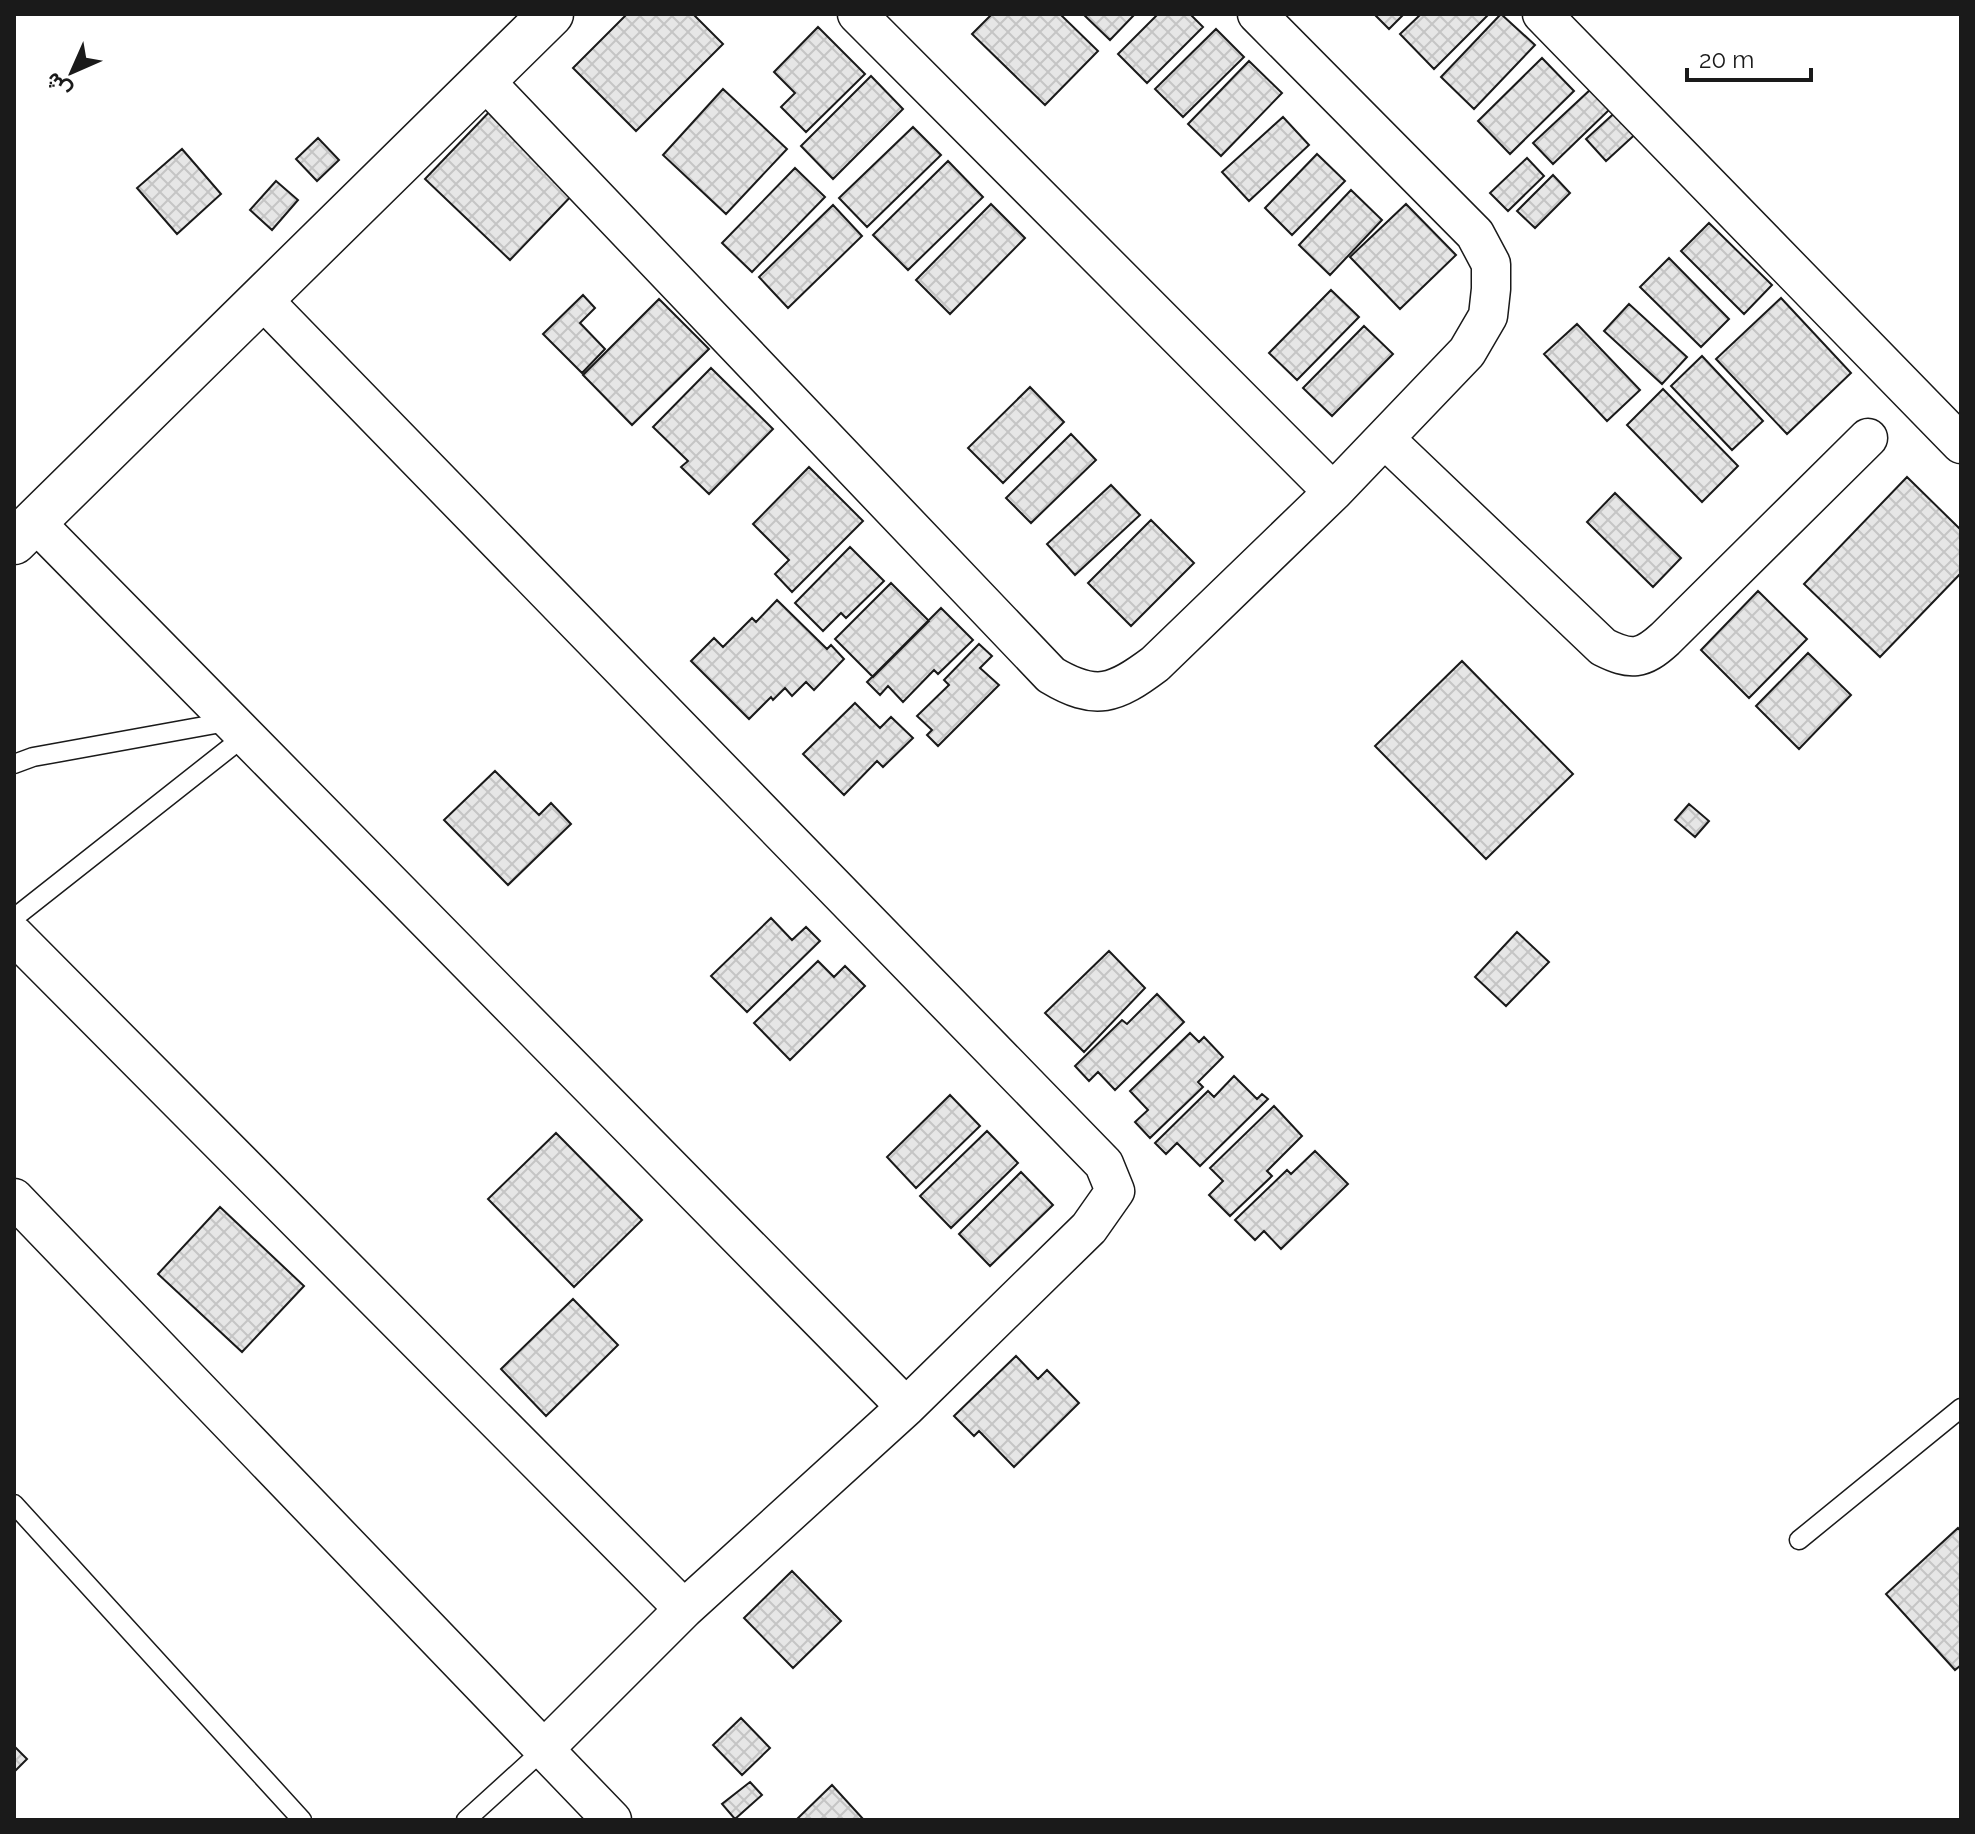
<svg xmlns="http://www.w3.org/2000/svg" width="1975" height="1834" viewBox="0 0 1975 1834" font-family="Raleway,Vazirmatn,sans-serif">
	<defs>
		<pattern id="building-cross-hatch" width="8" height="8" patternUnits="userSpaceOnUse" patternTransform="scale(2)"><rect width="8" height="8" fill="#e6e6e6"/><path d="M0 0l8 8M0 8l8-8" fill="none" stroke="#c5c5c5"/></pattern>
	</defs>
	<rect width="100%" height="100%" fill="#fff"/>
	<path fill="url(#building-cross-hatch)" stroke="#1a1a1a" stroke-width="2" d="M627 14H693L723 44 636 131 573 68Z
		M992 14H1060L1098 51 1045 105 972 34Z
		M1083 14H1135L1110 40Z
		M1158 14H1190L1203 27 1147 83 1118 54Z
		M1374 14H1404L1389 29Z
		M1421 14H1489L1434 69 1400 34Z
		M1501 14 1535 45 1474 109 1441 77Z
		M818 27 865 74 806 132 781 107 795 93 774 72Z
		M1216 29 1244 57 1183 117 1155 89Z
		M1542 58 1574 91 1510 154 1478 121Z
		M1249 61 1282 93 1221 156 1188 124Z
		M871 76 903 109 833 179 801 146Z
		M723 89 787 149 726 214 663 155Z
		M1591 89 1610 109 1553 164 1533 143Z
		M1621 107 1641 129 1606 161 1586 139Z
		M493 108 577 190 510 260 425 179Z
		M1283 117 1309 145 1249 201 1222 172Z
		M913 127 941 155 867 227 839 198Z
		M318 138 339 160 317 181 296 159Z
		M182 149 221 194 177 234 137 188Z
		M1317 154 1345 181 1292 235 1265 208Z
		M1527 158 1544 176 1508 211 1490 193Z
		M948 161 983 197 908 270 873 235Z
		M795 168 825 197 752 272 722 243Z
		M1553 175 1570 193 1535 228 1517 211Z
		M276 181 298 200 272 230 250 210Z
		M1351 190 1382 220 1330 275 1299 245Z
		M991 204 1025 238 950 314 916 280Z
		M1406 204 1456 255 1400 309 1350 257Z
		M833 205 862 236 788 308 759 277Z
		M1709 223 1772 285 1744 314 1681 251Z
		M1669 258 1729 319 1701 347 1640 287Z
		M1331 290 1359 317 1297 380 1269 353Z
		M583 295 595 308 580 323 605 349 582 373 543 334Z
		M1781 298 1851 373 1787 434 1716 359Z
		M659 299 709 349 632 425 583 375Z
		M1629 304 1687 357 1662 384 1604 331Z
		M1577 324 1640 390 1607 421 1544 354Z
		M1364 326 1393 354 1332 416 1303 388Z
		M1702 356 1763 421 1732 450 1671 386Z
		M711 368 773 429 709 494 681 467 688 461 653 427Z
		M1030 387 1064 422 1003 483 968 448Z
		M1663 389 1738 466 1702 502 1627 425Z
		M1071 434 1096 460 1031 523 1006 498Z
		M809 467 863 521 792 592 775 574 789 560 753 524Z
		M1907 477 1961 530V573L1880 657 1804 584Z
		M1111 485 1140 515 1075 575 1047 544Z
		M1615 493 1681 558 1653 587 1587 522Z
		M1151 520 1194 563 1131 626 1088 583Z
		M850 547 884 581 846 618 841 613 823 631 795 603Z
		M891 583 929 621 873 677 835 639Z
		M1758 591 1807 639 1749 698 1701 650Z
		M777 600 827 649 831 645 844 659 814 690 806 682 792 696 785 688 773 700 771 697 749 719 691 661 714 638 723 647 752 618 756 622Z
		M941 608 973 640 938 674 934 670 903 702 888 686 880 695 867 682Z
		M979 644 992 656 980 668 999 685 938 746 927 735 932 730 917 716 949 685 944 680Z
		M1808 653 1851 695 1799 749 1756 706Z
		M1462 661 1573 774 1486 859 1375 746Z
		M855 703 880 728 891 717 913 738 883 767 877 761 844 795 803 754Z
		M495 771 539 815 551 803 571 824 508 885 444 820Z
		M1689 804 1709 821 1695 837 1675 820Z
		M771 918 792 940 806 927 820 941 747 1012 711 976Z
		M1517 932 1549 962 1506 1006 1475 977Z
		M1109 951 1145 988 1084 1052 1045 1013Z
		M818 961 834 977 845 966 865 986 790 1060 754 1023Z
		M1157 994 1184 1022 1115 1090 1098 1072 1089 1081 1075 1066 1122 1020 1127 1024Z
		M1190 1033 1199 1042 1204 1037 1223 1057 1198 1082 1203 1087 1150 1138 1135 1122 1148 1110 1130 1091Z
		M1234 1076 1257 1099 1262 1094 1268 1099 1200 1166 1177 1143 1166 1154 1155 1143 1208 1091 1214 1097Z
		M950 1095 980 1126 916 1188 887 1157Z
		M1274 1106 1302 1136 1267 1171 1272 1176 1230 1216 1209 1195 1223 1181 1210 1168Z
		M987 1131 1018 1163 951 1228 920 1196Z
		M556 1133 642 1220 574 1287 488 1199Z
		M1315 1151 1348 1184 1281 1249 1264 1231 1255 1240 1235 1220 1287 1170 1291 1174Z
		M1021 1172 1053 1205 990 1266 959 1234Z
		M220 1207 304 1286 242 1352 158 1274Z
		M573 1299 618 1345 546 1416 501 1369Z
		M1016 1356 1038 1379 1047 1370 1079 1403 1014 1467 979 1431 974 1436 954 1416Z
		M1958 1528 1961 1531V1665L1955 1670 1886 1594Z
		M792 1571 841 1621 793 1668 744 1618Z
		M741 1718 770 1748 742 1775 713 1745Z
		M14 1746 27 1759 14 1772Z
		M750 1782 762 1795 735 1819 722 1804Z
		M832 1785 864 1820H796Z"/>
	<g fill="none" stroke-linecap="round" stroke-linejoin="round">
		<g stroke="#1a1a1a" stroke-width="21">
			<path id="lane" d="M14 764 33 757 232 721
				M14 918 246 735
				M14 1504 302 1820
				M1799 1540 1961 1408
				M466 1820 543 1750"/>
		</g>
		<g stroke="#1a1a1a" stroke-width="41">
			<path id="street" d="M857 14 1333 492
				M1542 14 1961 444
				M484 80 1051 675C1096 702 1115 694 1155 664L1333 492 1467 352 1488 316 1491 289V264L1475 234 1257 14
				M262 299 1104 1164 1115 1191 1089 1228 906 1407 684 1609 543 1750
				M1385 439 1603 647C1631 661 1642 660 1665 639L1868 438
				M35 522 906 1407
				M14 935 684 1609
				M14 1198 612 1820"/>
		</g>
		<g stroke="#1a1a1a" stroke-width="47">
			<path id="secondary" d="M14 542 551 14"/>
		</g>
		<use href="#lane" stroke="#fff" stroke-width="18"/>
		<use href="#street" stroke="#fff" stroke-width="38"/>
		<use href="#secondary" stroke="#fff" stroke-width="44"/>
	</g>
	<rect width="1975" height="1834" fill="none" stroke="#1a1a1a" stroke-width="32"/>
	<g transform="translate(72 72) rotate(225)" stroke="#ffffff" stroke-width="6" paint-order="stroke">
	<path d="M0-6L14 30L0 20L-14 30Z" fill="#1a1a1a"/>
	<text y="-12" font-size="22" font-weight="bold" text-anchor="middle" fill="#1a1a1a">ش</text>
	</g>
	<path d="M1687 68v12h124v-12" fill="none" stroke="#1a1a1a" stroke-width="4"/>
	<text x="1699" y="68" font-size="24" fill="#1a1a1a" stroke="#ffffff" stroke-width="6" paint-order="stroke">20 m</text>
</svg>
